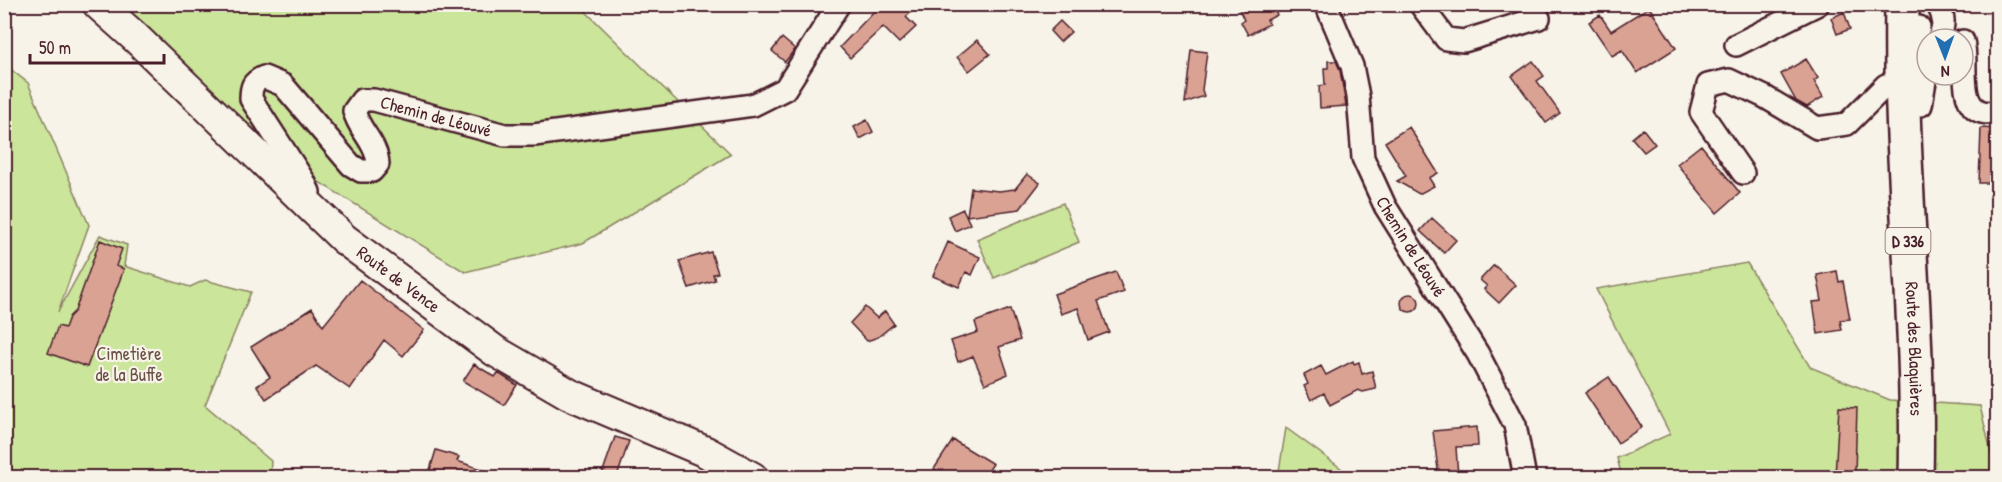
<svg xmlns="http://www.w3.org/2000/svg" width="2002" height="482" viewBox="0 0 2002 482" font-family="'Patrick Hand',sans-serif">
	<rect width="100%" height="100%" fill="#f7f3e8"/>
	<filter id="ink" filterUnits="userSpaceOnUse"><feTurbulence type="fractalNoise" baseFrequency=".0167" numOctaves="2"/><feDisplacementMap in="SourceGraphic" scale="12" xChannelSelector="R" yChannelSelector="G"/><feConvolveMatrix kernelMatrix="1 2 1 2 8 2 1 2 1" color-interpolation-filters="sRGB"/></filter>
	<g filter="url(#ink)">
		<path fill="#cbe59b" stroke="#8a8263" stroke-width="1.5" d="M119 5H579L731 154 583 243 465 272 238 132 143 23Z
			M4 64 28 83 89 225 58 312 100 235 127 245 124 266 190 287 205 280 251 292 205 405 271 461 270 477H5Z
			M1063 203 1079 242 994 278 977 239Z
			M1747 263 1810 367 1890 400 1980 406 1997 477H1622L1617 458 1670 434 1596 289Z
			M1286 428 1353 477H1278Z"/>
		<path fill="#daa293" stroke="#4a1f2b" stroke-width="1.5" d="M881 4H919L906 17 916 27 899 43 883 27 850 58 840 47Z
			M1247 4H1272L1277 15 1267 20 1269 24 1248 35 1241 22 1244 20 1239 9Z
			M1649 7 1676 48 1637 73 1622 50 1612 56 1589 22 1600 15 1611 31Z
			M1844 12 1850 29 1837 34 1831 18Z
			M1060 21 1071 32 1060 42 1050 31Z
			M782 38 795 49 785 62 772 51Z
			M977 40 990 54 969 71 957 57Z
			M1191 50 1207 52 1202 90 1204 96 1185 103Z
			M1806 59 1818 78 1814 81 1823 97 1807 107 1796 101 1781 74Z
			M1328 61H1336L1340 70 1346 106 1320 108 1319 86 1325 85 1324 68H1328Z
			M1533 61 1544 76 1537 81 1560 113 1546 123 1512 76Z
			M867 120 873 132 860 139 854 127Z
			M1409 127 1438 173 1429 178 1434 186 1419 194 1397 181 1406 176 1385 142Z
			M1981 128 1998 129V183H1979Z
			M1643 129 1655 144 1644 152 1632 138Z
			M1701 145 1740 193 1717 213 1677 164Z
			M1027 174 1040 183 1020 209 967 216 971 188 999 191 1015 189Z
			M963 209 970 224 955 231 948 216Z
			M1432 218 1456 240 1444 253 1420 231Z
			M100 240 122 249 116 266 124 269 87 367 48 353 58 326 65 328 69 317 75 311Z
			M948 242 980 257 972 275 966 272 959 287 933 276Z
			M711 252 718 273 713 274 715 280 689 288 679 261Z
			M1494 265 1516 285 1499 303 1484 289 1487 286 1480 280Z
			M1837 271 1839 282 1843 281 1850 319 1840 320 1842 330 1818 334 1813 302 1822 301 1817 275Z
			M1116 272 1124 292 1098 301 1109 332 1088 340 1078 308 1061 314 1054 294Z
			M360 280 424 330 403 356 384 340 350 389 316 366 266 399 257 386 270 377 251 347 312 308 323 326Z
			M1401 303a9 9 0 1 1 18 0a9 9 0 1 1-18 0Z
			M865 307 877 318 885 311 894 324 878 337 867 341 850 323Z
			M1010 309 1020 340 999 347 1008 374 985 384 973 356 958 362 951 341 978 332 975 322Z
			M1353 361 1354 364 1359 362 1362 374 1372 371 1376 389 1363 392 1358 390 1330 405 1324 393 1311 400 1304 386 1308 384 1304 375 1321 366 1326 375Z
			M474 364 495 377 498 373 517 385 504 405 463 381Z
			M1609 377 1642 427 1618 443 1585 393Z
			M1839 407 1857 408 1855 472H1851V477H1835Z
			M1477 427 1478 446 1456 447 1458 476 1439 477 1433 431Z
			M615 437 629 441 617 477H613L602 474Z
			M953 440 993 464 984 477H948L934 469Z
			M436 450 459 457 457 461 499 475V477H442L429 473Z"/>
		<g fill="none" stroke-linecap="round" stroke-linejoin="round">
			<g stroke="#4a1f2b" stroke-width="26">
				<g id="street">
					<path id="s1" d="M1326 4 1352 66 1358 96 1363 158 1385 206 1478 354 1515 425 1525 478"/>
					<path d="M1420 4 1446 39 1464 41 1539 18"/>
					<path d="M1937 4C1945 17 1945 26 1938 39"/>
					<path d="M1963 41C1970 64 1952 120 1998 112"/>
					<path d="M1736 45 1818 4"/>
					<path d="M1921 105 1927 69"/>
					<path d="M1743 173 1701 112 1708 85 1729 80 1765 97 1817 128 1847 124 1886 85 1902 81 1909 74 1919 27"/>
					<path id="s2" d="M306 202 309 192 304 181 251 99C251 87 252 82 264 77L283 85 351 165 361 171H372L378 164C377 143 359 131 354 111L362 100H374L505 135H534L753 105 785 89 839 4"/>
				</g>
			</g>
			<g stroke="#4a1f2b" stroke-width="34">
				<g id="secondary">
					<path id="s3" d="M98 4 136 38 344 239 495 351 569 394 706 452 753 478"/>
				</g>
			</g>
			<g stroke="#4a1f2b" stroke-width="38">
				<g id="primary">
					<path id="s4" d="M1902 4C1899 163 1920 320 1916 478"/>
				</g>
			</g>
			<use href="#street" stroke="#f7f3e8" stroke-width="21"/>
			<use href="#secondary" stroke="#f7f3e8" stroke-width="30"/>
			<use href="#primary" stroke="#f7f3e8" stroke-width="33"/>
		</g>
	</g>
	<g text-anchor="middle" stroke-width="4.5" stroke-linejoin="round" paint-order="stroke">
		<rect fill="#f7f3e8" stroke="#7e5f64" stroke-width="1.5" x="1885.5" y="228" width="45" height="26" rx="4.5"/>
		<g font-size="16" font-weight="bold" fill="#4a1f2b">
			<text x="1908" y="247">D 336</text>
		</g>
		<g font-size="18" fill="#4a1f2b" stroke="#f7f3e8">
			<text dy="6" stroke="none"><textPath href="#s2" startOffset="454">Chemin de Léouvé</textPath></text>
			<text dy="6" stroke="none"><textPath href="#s1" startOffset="261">Chemin de Léouvé</textPath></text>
			<text dy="6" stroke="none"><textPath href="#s3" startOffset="408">Route de Vence</textPath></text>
			<text dy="6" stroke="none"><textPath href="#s4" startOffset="345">Route des Blaquières</textPath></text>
		</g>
		<g font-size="18" fill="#6a5047" stroke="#f7f3e8">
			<text x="129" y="360">Cimetière<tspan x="129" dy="21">de la Buffe</tspan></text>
		</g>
	</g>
	<rect width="2002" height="482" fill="none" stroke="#f7f3e8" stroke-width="24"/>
	<rect x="12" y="12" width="1978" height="458" fill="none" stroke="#4a1f2b" stroke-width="2" filter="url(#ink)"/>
	<g transform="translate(1945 57) rotate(179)"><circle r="28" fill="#f7f3e8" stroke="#b29e9c" stroke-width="1.5"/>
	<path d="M0-4.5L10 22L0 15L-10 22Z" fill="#1f6fb2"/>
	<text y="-9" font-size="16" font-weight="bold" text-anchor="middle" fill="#4a1f2b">N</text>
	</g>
	<path d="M30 54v9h134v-9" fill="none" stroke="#4a1f2b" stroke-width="3"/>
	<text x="39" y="54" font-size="18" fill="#4a1f2b" stroke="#f7f3e8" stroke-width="4.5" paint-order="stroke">50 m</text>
</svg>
